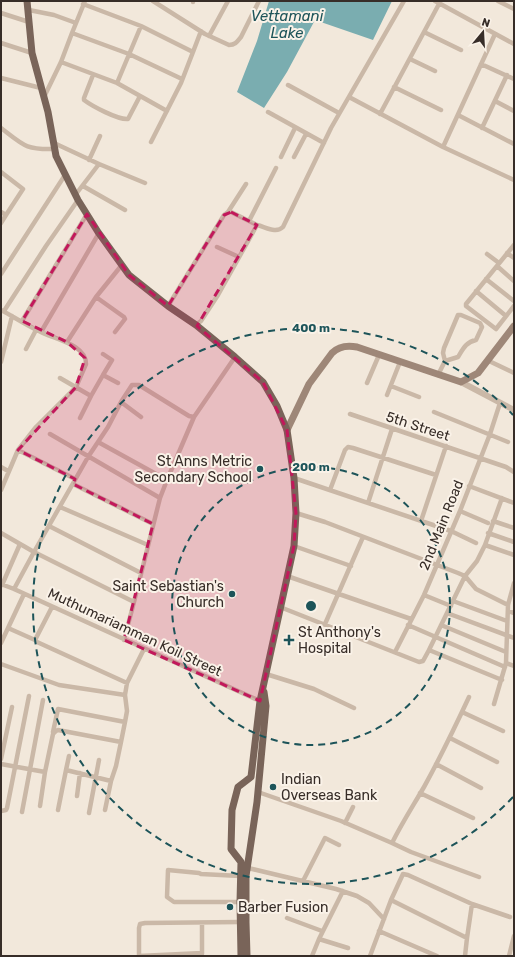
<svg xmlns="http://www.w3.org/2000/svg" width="515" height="957" viewBox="0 0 515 957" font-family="Rubik,sans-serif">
	<rect width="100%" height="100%" fill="#f2e8db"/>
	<path fill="#7aadb0" d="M269 1H392L373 40 315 20 287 72 264 108 237 92 257 41Z"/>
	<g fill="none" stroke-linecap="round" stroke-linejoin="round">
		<path stroke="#cab8a7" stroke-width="4.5" d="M153 1 205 34 229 45C235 45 237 42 241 37L259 1
			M435 1 514 44
			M498 1 514 9
			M193 2V1
			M83 4 141 26 193 52 201 31
			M29 10 54 15 76 23
			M1 13 29 22
			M424 32 461 50
			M72 33 85 1
			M209 36 228 1
			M1 43 32 53
			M410 59 435 71
			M61 62 117 83 167 111
			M481 64 514 79
			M93 75 84 98V100C92 106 118 120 128 119L140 96
			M1 78 41 88
			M117 83 141 26
			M288 85 339 113
			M394 87 441 110
			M44 97 61 62 72 33 129 54 182 79
			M349 97 443 147 514 180
			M495 101 514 111
			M268 112 324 143
			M380 114 439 4
			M458 115 514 144
			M1 128C24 146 26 150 55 149
			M482 128 507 75
			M151 142 181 83 193 52
			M54 143 99 164 76 194
			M443 147 495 34
			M281 157 295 128
			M294 157 306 134
			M89 160 100 136
			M99 164 145 183
			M1 172 23 189 6 215
			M83 186 125 210
			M1 212 6 215 1 223
			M228 212 246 184
			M249 221 276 168
			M514 245 466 304V306L496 329 514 306
			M217 247 239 257
			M507 253 514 258
			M487 254 499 263
			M497 266 514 281
			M1 274 65 175
			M486 279 514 301
			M476 291 506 316
			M168 306 224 215 228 212H231L257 225
			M1 310C14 317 26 325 39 331 53 339 86 344 86 364L76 387 36 427 18 450 1 490
			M4 311 46 246 78 200
			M22 321 87 214
			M196 325 201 321 218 295 257 225C266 227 276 234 283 227L331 128 404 1
			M41 332 99 233
			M115 332 125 319 124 317 96 297 121 266
			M67 342 96 297
			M26 349 36 330
			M103 354 112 360 103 375
			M489 361 514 373
			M1 362 12 316
			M438 375 445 361 443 353 444 348 458 315H461L480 323 482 327 476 340C466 342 463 349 458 357L445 361
			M60 378 91 396 80 418
			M367 383 379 355
			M391 386 419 397
			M387 395 400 362
			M91 396 103 375 118 383
			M434 412 508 442
			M350 414 506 467 514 472
			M141 417 121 402 132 385H139L189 416 194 417 235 357
			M50 434 160 498 134 602 34 552 88 457 108 427 121 402
			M98 442 167 480 160 498
			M18 450 75 479
			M1 467 8 471
			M294 478 451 531 476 543
			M167 480 194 417
			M73 484 153 524
			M469 486 514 503
			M330 490 345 450 348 447 353 448 436 475
			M502 498 485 545 477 561 465 576 429 650 502 680
			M368 503 392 429
			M60 507 148 545
			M460 511 488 523
			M296 513 325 522 458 573 465 576 476 589 508 605
			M421 521 446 446
			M493 521 514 528
			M49 526 141 573
			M1 533 34 552 14 589
			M488 533 514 542
			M485 545 514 555
			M294 546 351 566
			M287 576 411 619
			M1 584 14 589 260 701
			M2 585 20 544
			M424 595 451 606
			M453 601 507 621
			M280 607 419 662 423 661 429 650
			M508 611 514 613
			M447 613 514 638
			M325 624 363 537
			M408 625 505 667
			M441 625 506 652
			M8 628 35 640 37 642 127 683
			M35 640 52 607
			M124 640 134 602
			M1 643 24 594
			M395 652 424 595 460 511 490 434 500 403
			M506 663 514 666
			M1 664 59 685 125 695 127 683 144 649
			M266 674 314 689 354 708
			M494 704 506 663 508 605 514 583
			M462 712 503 731
			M125 722 127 711 125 695
			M53 732 58 709 125 722 121 742
			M450 738 497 762
			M1 759 12 707
			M1 764 45 772 40 806
			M436 764 481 788
			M66 770 69 756
			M45 772 53 734 56 731 58 730 121 742 116 766 111 781
			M258 792 341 821 392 843C402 823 413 806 424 787 440 758 455 727 469 697
			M420 793 473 818
			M77 796 80 773
			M58 810 66 770 111 781 105 810
			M1 811 6 810 7 808 29 696
			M22 812 43 700
			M89 813 99 760
			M345 823 353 807
			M392 843 411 852 479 877
			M248 868 336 889 357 896 369 903 384 919
			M303 881 325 838 339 845
			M391 900 467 938 472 904
			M240 902H174L167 897 168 870 199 873 201 874 240 876
			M287 918 322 931
			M379 931 437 956
			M319 939 343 891
			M202 954V923
			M139 956V928L140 924 145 923 240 922
			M139 956 202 953
			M312 956 319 939 348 948
			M370 956 391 900 403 874 408 875 472 904 510 917
			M465 956 467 938
			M509 956 514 936"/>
		<path stroke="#cab8a7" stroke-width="6" d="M461 382 514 410"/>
		<path stroke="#9e8778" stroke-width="7" d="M287 430 309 384 332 353C339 346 347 345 357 347L461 382 478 373 514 326"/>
		<path stroke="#796459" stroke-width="7" d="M27 1 32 53 48 112 56 156 78 200 98 232 129 275 168 306 196 325 235 357 263 382 277 406 287 430 294 478 296 513 294 546 260 701 251 777 238 787 232 810 231 849 241 862 240 902 241 956
			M247 956 246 922V876L257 802 266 706 264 692"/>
	</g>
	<path fill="#c2185b" fill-opacity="0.2" stroke="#c2185b" stroke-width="3" stroke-dasharray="8 5" stroke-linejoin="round" d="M231 212 257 225 197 326 263 382 287 430 296 513 294 546 260 701 124 640 153 524 73 484 75 479 18 450 76 387 85 358 67 342 22 321 87 214 129 275 168 306 224 215Z"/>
	<g fill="none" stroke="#1d5459" stroke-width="2" stroke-dasharray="7 5">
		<circle cx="311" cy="606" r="139"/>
		<path d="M513 797A278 278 0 1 1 513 415"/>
	</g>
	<g fill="#1d5459" stroke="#faf2e8" stroke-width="1.5">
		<circle cx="260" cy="469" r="4"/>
		<circle cx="232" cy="594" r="4"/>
		<path d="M287 634h4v4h4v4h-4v4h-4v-4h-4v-4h4z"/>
		<circle cx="273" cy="787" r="4"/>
		<circle cx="230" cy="907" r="4"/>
	</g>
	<g text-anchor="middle" stroke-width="4" stroke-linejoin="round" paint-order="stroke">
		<g font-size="14" fill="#372d28" stroke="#faf2e8">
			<text transform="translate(418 426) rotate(18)" y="5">5th Street</text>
			<text transform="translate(441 525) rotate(-68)" y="5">2nd Main Road</text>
			<text transform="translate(135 632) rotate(25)" y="5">Muthumariamman Koil Street</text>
		</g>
		<g font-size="14" fill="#372d28" stroke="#faf2e8" text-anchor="start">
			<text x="252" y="466" text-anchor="end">St Anns Metric<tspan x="252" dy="16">Secondary School</tspan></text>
			<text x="224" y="591" text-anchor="end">Saint Sebastian's<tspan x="224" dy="16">Church</tspan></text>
			<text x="298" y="637">St Anthony's<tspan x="298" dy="16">Hospital</tspan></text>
			<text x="281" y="784">Indian<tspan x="281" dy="16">Overseas Bank</tspan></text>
			<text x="238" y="912">Barber Fusion</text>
		</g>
		<g font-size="15" font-style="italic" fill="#1d5459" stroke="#faf2e8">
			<text x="287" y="21">Vettamani<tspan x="287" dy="17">Lake</tspan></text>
		</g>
	</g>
	<circle cx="311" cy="606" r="6" fill="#1d5459" stroke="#faf2e8" stroke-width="2"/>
	<g font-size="12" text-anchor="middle" font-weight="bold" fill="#1d5459" stroke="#faf2e8" stroke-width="4" stroke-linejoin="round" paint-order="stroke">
		<text x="311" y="332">400 m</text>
		<text x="311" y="471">200 m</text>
	</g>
	<rect width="515" height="957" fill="none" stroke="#372d28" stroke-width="4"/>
	<g transform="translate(483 32) rotate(18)" stroke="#faf2e8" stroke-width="3" paint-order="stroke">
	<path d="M0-3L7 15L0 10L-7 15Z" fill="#372d28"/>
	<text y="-6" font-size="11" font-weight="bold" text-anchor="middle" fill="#372d28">N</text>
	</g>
</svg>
